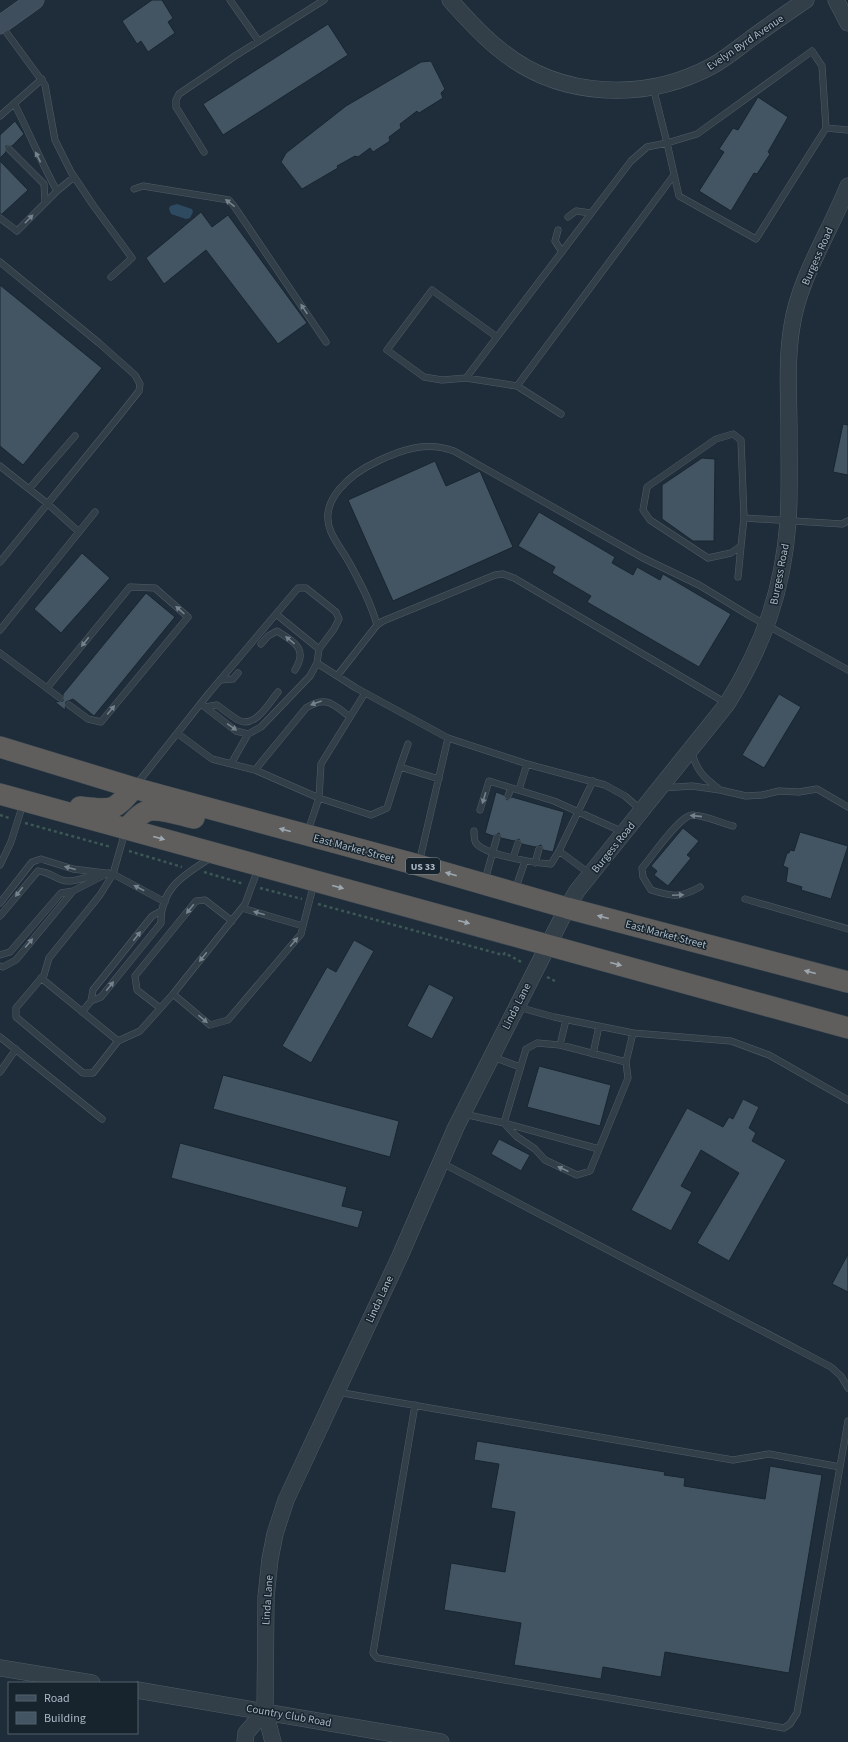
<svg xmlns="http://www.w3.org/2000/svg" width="848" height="1742" viewBox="0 0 848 1742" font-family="'Source Sans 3',sans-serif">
	<rect width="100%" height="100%" fill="#1e2d39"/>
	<path fill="#2e4a60" d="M177 204 192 209 193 212 190 218 186 219 171 214 169 209 170 206Z"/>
	<path fill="#435563" stroke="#192630" d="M152 0H162L173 18 168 22 175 33 148 52 141 41 137 44 122 21Z
		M328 24 348 55 223 135 203 104Z
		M431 61 445 89 441 93 443 98 419 113 417 111 400 124 401 128 389 137 390 141 373 152 370 148 358 157 355 156 337 166 338 168 302 189 281 162 286 153 346 106 421 62Z
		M758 97 788 117 768 152 770 154 757 174 754 173 731 211 699 191 724 152 719 149 733 128 738 130Z
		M15 121 24 134 12 146H6V152L0 158V135Z
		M0 161 28 190 2 214H0Z
		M201 212 212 227 228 215 307 323 278 344 206 250 164 284 146 258Z
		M0 285 102 368 23 465 0 446Z
		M843 424 848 425V475L833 472Z
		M702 458 715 459 714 541H693L662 519V485Z
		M435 461 446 486 480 471 513 547 393 601 348 500Z
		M539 512 615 557 612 563 633 575 637 567 660 580 663 574 731 614 699 667 587 602 591 596 552 573 555 567 518 546Z
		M82 553 110 578 61 633 34 609Z
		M146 593 175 617 94 716 73 699 66 702 65 710 55 702 63 701V694Z
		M779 694 801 707 764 768 742 755Z
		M496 792 504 795 507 800 512 797 564 812 553 852 543 850 541 845 535 847 522 844 519 839 514 841 501 838 499 833 493 836 485 833Z
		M683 828 699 841 687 855 691 858 668 886 654 875 657 871 651 866Z
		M800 832 848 846 831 899 801 890 802 887 786 882 788 868 783 866 787 853H789L790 850 794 851Z
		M354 940 374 951 311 1063 282 1046 327 967 336 972Z
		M429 984 454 997 432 1039 407 1026Z
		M539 1066 611 1085 600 1126 527 1107Z
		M223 1075 399 1121 390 1157 213 1109Z
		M743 1099 759 1107 749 1128 756 1133 752 1141 786 1160 729 1261 697 1243 739 1173 701 1150 681 1186 692 1192 671 1231 631 1210 687 1108 723 1127 729 1117 733 1119Z
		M499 1139 530 1155 521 1171 491 1154Z
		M180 1143 347 1187 342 1206 363 1211 358 1228 171 1178Z
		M848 1254V1292L832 1284Z
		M477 1441 665 1472 664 1475 685 1478 684 1486 765 1499 770 1466 822 1475 789 1673 665 1652 661 1677 603 1667 601 1679 514 1665 521 1623 444 1610 451 1563 505 1572 515 1512 491 1508 499 1464 474 1460Z"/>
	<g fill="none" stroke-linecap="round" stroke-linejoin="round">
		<g stroke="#4f5d67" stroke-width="7">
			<path id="service" d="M230 0 258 40
				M1 25 45 85 55 140 71 172 93 205 132 258 111 277
				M14 103C29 132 41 162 57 191
				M0 116 42 79
				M826 128 848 130
				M9 149 44 184 45 202
				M204 152 176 107V100L179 94 235 56 324 0
				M134 189 143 186 229 200 234 206 326 342
				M568 217 576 211 591 213
				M0 218 17 231 57 191 74 177
				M558 230 555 241 562 252
				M0 262 99 343 135 375 140 384 139 391 120 415 0 562
				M466 378 497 337
				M517 386 674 175
				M561 414 517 386 466 378 442 380 424 377 387 350 432 290 497 337 631 161 647 147 667 143 679 196 756 239 826 128 822 66 812 51 697 134 667 143 653 87
				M0 466 48 504 79 532
				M29 489 75 436
				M744 518 741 546 731 553 708 558 650 520 643 510 647 487 716 439 733 434 741 440 744 518 842 524 848 521
				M738 577 741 546
				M276 614 319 649
				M377 625C371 603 361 584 350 564 344 553 336 543 331 532 317 500 352 473 378 461 403 449 427 441 454 451L643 558 699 585 750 616 848 670
				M0 630 95 512
				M261 644 268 636 277 631C295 642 308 649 295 670
				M0 653 60 698
				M317 663 356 688 448 738 527 764 605 785 625 796 641 810
				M337 676 377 625 383 621 495 575 503 574 514 578 726 703
				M220 680 233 679 238 673
				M47 688 130 587 155 588 188 617 101 722 88 719 69 705
				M205 707 217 705C224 710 230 715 238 720 255 729 269 703 278 692
				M177 733 212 759 255 770 319 798 321 764 365 693
				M408 744 400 767 439 779
				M692 752C696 770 704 778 719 789
				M231 764 248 734
				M255 770 306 708C326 695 333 704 350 717
				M136 785 209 693 298 588H306L336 612 339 619 334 629 319 649 317 663 310 676 261 727 248 734 236 731 201 704
				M662 788 692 786 720 790 746 796 762 795 779 791 799 792 817 789 848 807
				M519 790 527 764
				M508 796 511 788
				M480 810 489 781 554 801 623 832
				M308 831 319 798 371 815 387 808 400 767
				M474 831C474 834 474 840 476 843 484 855 536 863 551 864L559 851 590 874
				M559 851 593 781
				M513 858 518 843
				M419 863 448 738
				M535 863 539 849
				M0 865 11 842 23 804
				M485 880 497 837
				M700 887C680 898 673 897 651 890L643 877 642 868C651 858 679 816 692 815 705 815 721 823 733 826
				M515 890 525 861
				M745 899 848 929
				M0 903 32 862 41 859 73 869 113 874 165 902
				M242 908 303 926
				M0 916 38 871C48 872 54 877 62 880 72 884 90 876 99 873
				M0 955 10 952 61 893 73 891
				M0 966 3 967 16 960 73 891 108 873
				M41 978 118 1041 140 1031 173 994 245 904 258 869
				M173 994 210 1025 228 1020 301 934 314 883
				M91 1001 93 990 152 916 161 911
				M518 1007 554 1017 633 1033 731 1041 769 1055 848 1100
				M160 1008 137 990 135 976 196 901 205 900 232 921
				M82 1012 91 1001 101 997 161 923C160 887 186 874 212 857
				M0 1037 102 1119
				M118 1041 93 1073H83L16 1017V1008L44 975 49 958 100 895 113 874 125 832
				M560 1045 566 1020
				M593 1054 599 1026
				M493 1057 520 1067
				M0 1072 16 1049
				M464 1114 504 1123 526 1049 537 1043 560 1045 626 1062 633 1033
				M504 1123 599 1149 628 1078 626 1062
				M504 1123 516 1136 535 1149 545 1160 577 1175 590 1171 599 1149
				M442 1163 831 1367 841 1376 848 1388
				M337 1392 733 1460 769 1454 840 1467
				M415 1405 373 1653 377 1658 784 1728 790 1724 797 1713 848 1421"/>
		</g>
		<g stroke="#4f5d67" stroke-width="17">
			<path id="tertiary" d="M450 0C465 17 481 35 499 49 559 99 645 102 712 66 725 59 737 49 749 40 768 26 787 13 806 0
				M836 0 848 23
				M0 1668 92 1683
				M137 1690 441 1742
				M245 1742 246 1733 265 1711
				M273 1742 265 1711 266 1597 270 1559 275 1534 286 1500 400 1256 456 1127 567 908 577 891 727 704C763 646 783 591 788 522 790 493 789 462 789 432 789 397 786 361 792 326 799 278 830 232 848 186"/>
		</g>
		<g stroke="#4f5d67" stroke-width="19">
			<path id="secondary" d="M0 25 35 0"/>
		</g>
		<g stroke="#3c4a54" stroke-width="22">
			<path id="trunk" d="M0 747 134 788 418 865 567 908 848 982
				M0 794 848 1028
				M80 807C113 810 112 813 134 788
				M126 829C132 823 141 811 151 810 164 809 181 815 194 818"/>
		</g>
		<path stroke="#3d5656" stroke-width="2.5" stroke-dasharray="3 3" stroke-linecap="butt" d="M0 815 9 818
			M25 823 111 847
			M129 851 182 867
			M204 872 244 884
			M260 888 302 899
			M318 904 503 955 505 953 523 963
			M547 977 555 981"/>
		<use href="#service" stroke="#323f49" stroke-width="6"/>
		<use href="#tertiary" stroke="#323f49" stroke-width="16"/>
		<use href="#secondary" stroke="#3f4e5d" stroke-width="18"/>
		<use href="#trunk" stroke="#605e5c" stroke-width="21"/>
	</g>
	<defs><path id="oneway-solid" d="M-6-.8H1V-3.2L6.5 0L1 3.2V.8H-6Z"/></defs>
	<g fill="#75838e">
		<use href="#oneway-solid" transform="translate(38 157) rotate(-116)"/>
		<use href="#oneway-solid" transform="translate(230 203) rotate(-143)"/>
		<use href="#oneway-solid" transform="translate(29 219) rotate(-46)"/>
		<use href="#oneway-solid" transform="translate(304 309) rotate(-124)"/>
		<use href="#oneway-solid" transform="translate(180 610) rotate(-138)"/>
		<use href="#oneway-solid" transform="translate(290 640) rotate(-141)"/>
		<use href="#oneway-solid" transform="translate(85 642) rotate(129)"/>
		<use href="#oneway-solid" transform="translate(316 703) rotate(160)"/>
		<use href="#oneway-solid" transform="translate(111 710) rotate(-50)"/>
		<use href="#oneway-solid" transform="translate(232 727) rotate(35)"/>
		<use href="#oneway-solid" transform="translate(484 798) rotate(107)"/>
		<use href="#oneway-solid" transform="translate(696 816) rotate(-174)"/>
		<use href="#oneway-solid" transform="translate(70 868) rotate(-165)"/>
		<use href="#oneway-solid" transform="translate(139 888) rotate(-152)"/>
		<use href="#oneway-solid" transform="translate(19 892) rotate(129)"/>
		<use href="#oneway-solid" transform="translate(678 895) rotate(-3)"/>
		<use href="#oneway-solid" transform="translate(190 909) rotate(129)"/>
		<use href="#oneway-solid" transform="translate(259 913) rotate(-164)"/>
		<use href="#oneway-solid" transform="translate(137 936) rotate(-52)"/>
		<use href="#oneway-solid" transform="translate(294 942) rotate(-50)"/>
		<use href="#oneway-solid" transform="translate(29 943) rotate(-50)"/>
		<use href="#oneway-solid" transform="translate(203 957) rotate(129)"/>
		<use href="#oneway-solid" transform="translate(110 986) rotate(-51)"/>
		<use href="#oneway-solid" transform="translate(203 1019) rotate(40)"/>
		<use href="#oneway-solid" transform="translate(563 1169) rotate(-156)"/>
	</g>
	<g fill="#9ca8b1">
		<use href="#oneway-solid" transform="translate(285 830) rotate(-165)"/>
		<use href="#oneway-solid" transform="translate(159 838) rotate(15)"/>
		<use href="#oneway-solid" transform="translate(451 874) rotate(-164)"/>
		<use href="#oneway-solid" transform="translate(338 887) rotate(15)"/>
		<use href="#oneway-solid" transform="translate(603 917) rotate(-165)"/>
		<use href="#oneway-solid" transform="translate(464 922) rotate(15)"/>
		<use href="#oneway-solid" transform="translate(616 964) rotate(15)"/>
		<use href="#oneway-solid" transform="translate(810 972) rotate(-165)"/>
	</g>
	<g text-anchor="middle" stroke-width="3" stroke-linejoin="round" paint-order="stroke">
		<rect fill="#17242e" stroke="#7f8d98" stroke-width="1" x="406" y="858" width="34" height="16" rx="3"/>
		<g font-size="10" font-weight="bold" fill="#abbac6">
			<text x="423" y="870">US 33</text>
		</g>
		<g font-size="11" fill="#abbac6" stroke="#17242e">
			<text transform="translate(745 42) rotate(-34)" y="4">Evelyn Byrd Avenue</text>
			<text transform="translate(817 256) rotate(-66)" y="4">Burgess Road</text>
			<text transform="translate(779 574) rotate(-79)" y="4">Burgess Road</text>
			<text transform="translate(613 847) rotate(-51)" y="4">Burgess Road</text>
			<text transform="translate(354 848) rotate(15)" y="4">East Market Street</text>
			<text transform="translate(666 934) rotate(15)" y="4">East Market Street</text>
			<text transform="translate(516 1006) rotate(-63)" y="4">Linda Lane</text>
			<text transform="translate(379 1299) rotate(-65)" y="4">Linda Lane</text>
			<text transform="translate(267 1600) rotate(-86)" y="4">Linda Lane</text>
			<text transform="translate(289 1715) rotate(10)" y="4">Country Club Road</text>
		</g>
	</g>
	<rect x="8" y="1682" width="130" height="52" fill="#17242e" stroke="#52606b"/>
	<rect x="16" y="1695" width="20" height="6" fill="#3f4e5d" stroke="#52606b"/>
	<text x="44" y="1702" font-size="12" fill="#abbac6">Road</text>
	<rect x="16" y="1712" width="20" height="12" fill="#435563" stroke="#52606b"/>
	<text x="44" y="1722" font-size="12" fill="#abbac6">Building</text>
</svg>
